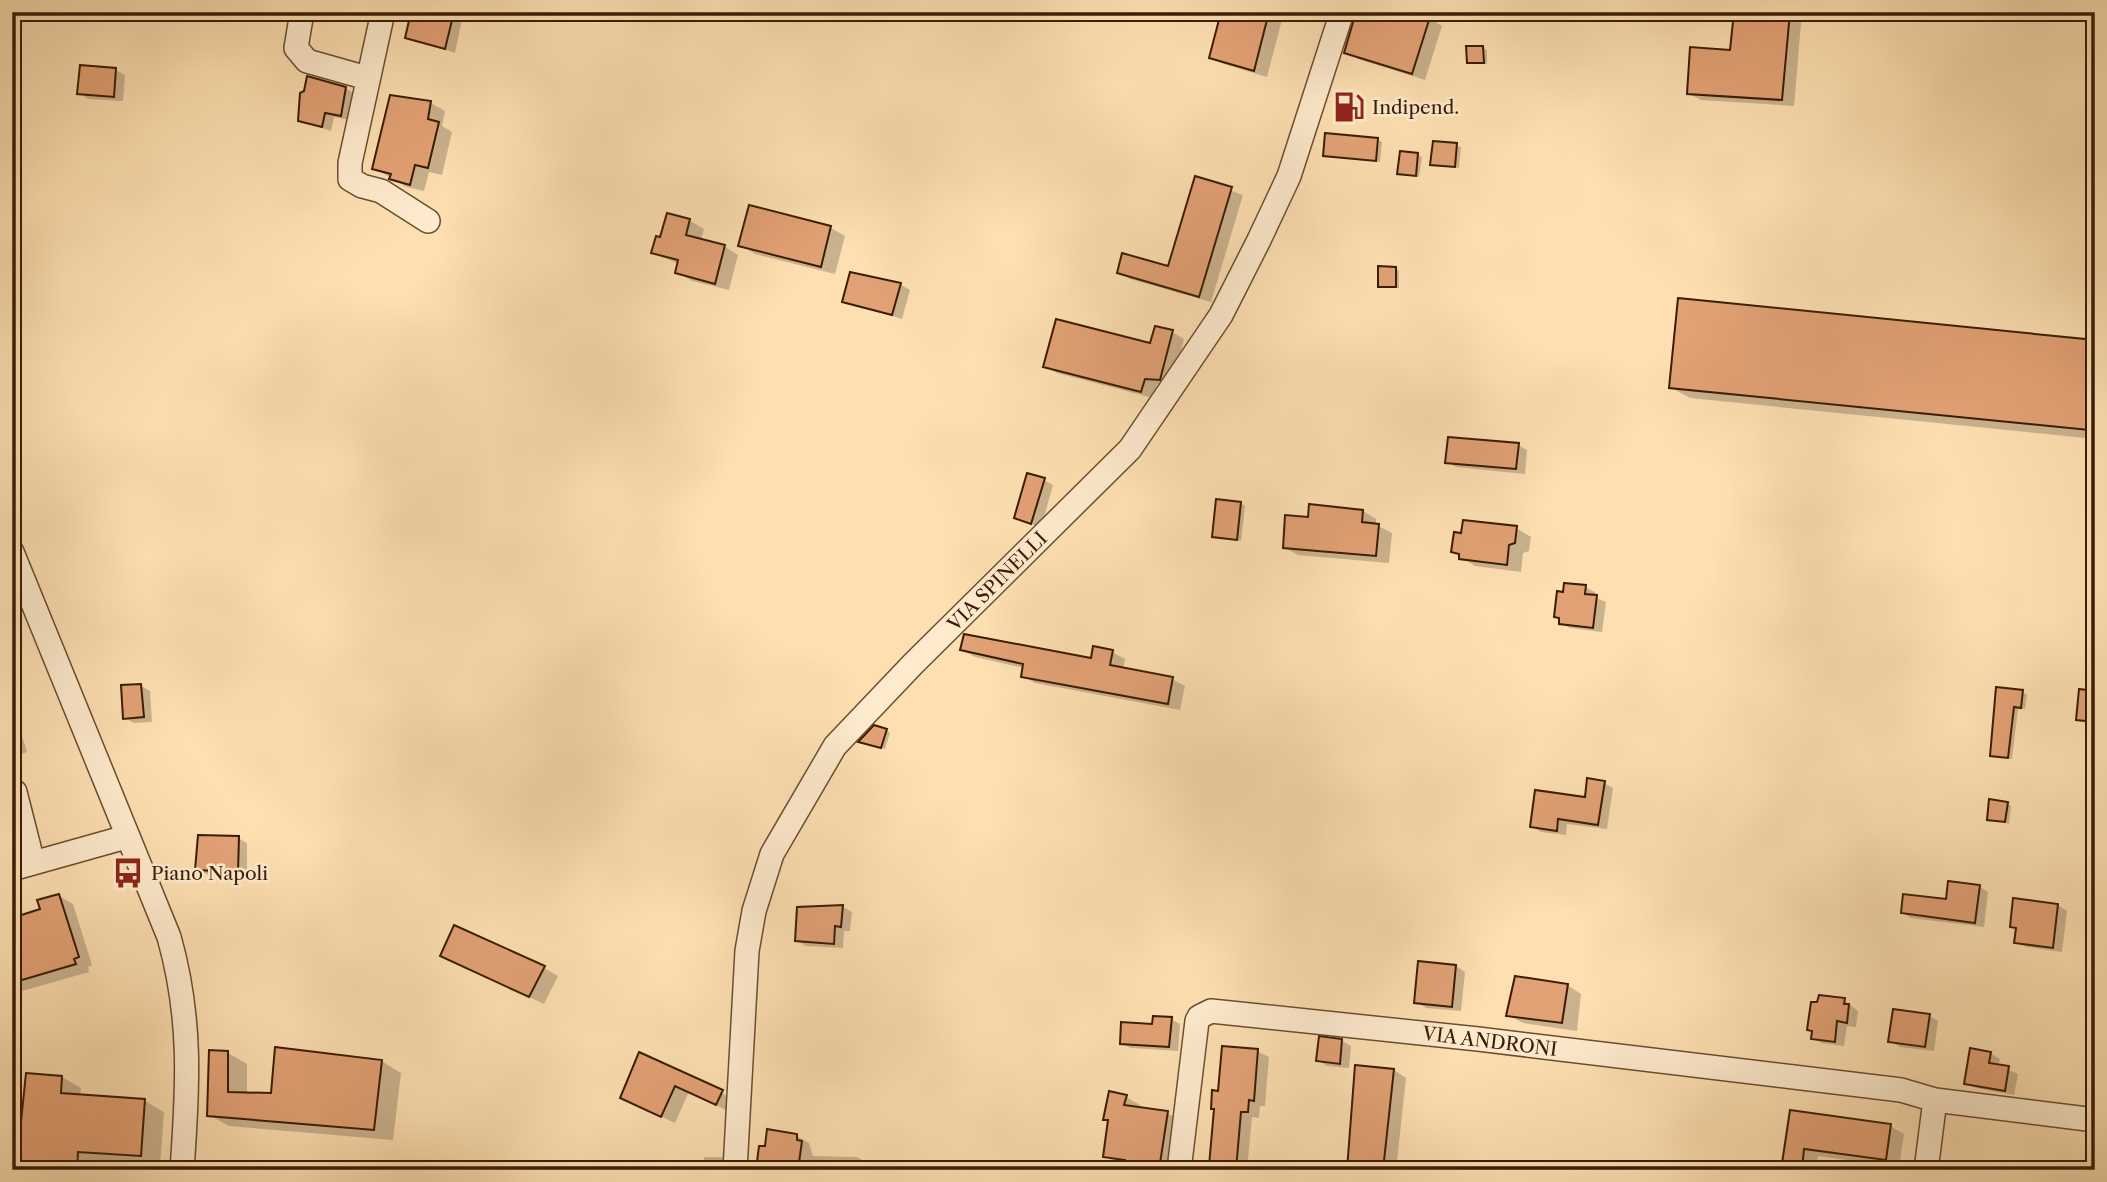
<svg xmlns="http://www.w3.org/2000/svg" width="2107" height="1182" viewBox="0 0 2107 1182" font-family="'Libre Caslon Text',serif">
	<rect width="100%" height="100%" fill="#fddfb2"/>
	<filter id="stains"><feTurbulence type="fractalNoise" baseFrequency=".00286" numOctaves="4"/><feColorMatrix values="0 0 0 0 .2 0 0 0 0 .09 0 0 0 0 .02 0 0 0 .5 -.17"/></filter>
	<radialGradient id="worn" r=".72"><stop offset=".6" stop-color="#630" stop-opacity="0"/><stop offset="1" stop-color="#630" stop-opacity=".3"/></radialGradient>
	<path fill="#0003" d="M1222 12H1284L1267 77 1224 64 1211 57Z
		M1735 12H1802L1794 106 1701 100 1688 93 1732 52Z
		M453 14 462 19 455 53 407 37Z
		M1429 18 1442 26 1425 80 1358 59 1346 52Z
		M1483 48 1487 50V64L1468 62Z
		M116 70 125 75 123 101 88 99 79 93Z
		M345 88 355 94 350 120 334 117 331 131 300 120Z
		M391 97 431 103 445 111 442 126 452 132 442 175 429 172 424 191 406 187 374 168Z
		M1378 140 1382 142 1380 162 1325 155Z
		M1434 143 1461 147 1459 168 1432 164Z
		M1418 155 1422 157 1419 177 1399 173Z
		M1196 178 1243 195 1211 302 1130 279 1119 272 1169 268Z
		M750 207 831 228 845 236 835 274 755 254 740 245Z
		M689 220 704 229 701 240 724 246 738 255 729 290 692 281 677 272 679 264 653 253 662 239Z
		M1395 268 1399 271V288L1380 286Z
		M900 284 910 290 902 319 844 301Z
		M1172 332 1184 339 1172 386 1157 384 1153 398 1057 373 1045 366 1151 346Z
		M2095 341V439L1690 398 1670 387Z
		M1518 445 1527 450 1525 474 1456 467 1447 462Z
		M1044 480 1053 485 1041 528 1016 517Z
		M1241 503 1245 506 1241 541 1214 536Z
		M1311 506 1363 511 1376 519V525L1392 533 1389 563 1298 555 1284 547 1310 519Z
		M1516 528 1531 537 1529 551 1523 553 1521 572 1475 566 1453 551Z
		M1585 587 1595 592 1594 597 1606 602 1602 632 1570 628 1560 623 1564 594Z
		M962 650 1092 660 1112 652 1125 659 1123 669 1172 679 1185 686 1180 710 1035 683 1022 676 1024 668 975 657Z
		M141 686 150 691 152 722 134 723 125 718Z
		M1997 689 2027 694 2025 709H2018L2012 759 1992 755Z
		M2095 693V732L2092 725 2078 719Z
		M12 704 27 752 12 757Z
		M886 730 890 733 885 749 864 743Z
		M1604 783 1613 788 1607 829 1567 824 1566 835 1541 832 1532 826 1586 799Z
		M2007 803 2011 806 2009 824 1988 819Z
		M12 815 25 858 12 863Z
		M238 838 247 843V876L206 874 197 869Z
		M1980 887 1988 892 1984 927 1911 918 1903 913 1947 901Z
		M59 896 73 904 92 965 88 967 89 972 12 994V920L43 910Z
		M2058 905 2067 911 2062 952 2026 947 2016 942 2018 930 2012 927Z
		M843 907 852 912 850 931H844L843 948 806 946 796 940Z
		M443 956 544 968 558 976 544 1004Z
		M1456 966 1465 972 1461 1011 1426 1008 1416 1002Z
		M1567 985 1581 994 1577 1031 1523 1023 1508 1015Z
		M1844 1000 1858 1011 1856 1027 1847 1026 1844 1046 1822 1043 1813 1038Z
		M1929 1016 1938 1021 1934 1051 1900 1047 1890 1041Z
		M1171 1019 1180 1024 1178 1051 1131 1048 1121 1043Z
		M1341 1040 1351 1046 1349 1068 1327 1066 1318 1060Z
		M1257 1051 1269 1057 1265 1106H1260L1259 1118 1252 1117 1247 1170H1211L1216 1110 1212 1108 1220 1093Z
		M228 1053 247 1064V1094L272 1095 381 1061 401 1073 393 1140 229 1126 209 1115Z
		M1990 1053 2000 1059 1998 1066 2018 1074 2014 1095 1976 1088 1966 1083Z
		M640 1054 736 1100 730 1112 689 1092 675 1123 636 1105Z
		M1394 1070 1406 1078 1396 1170H1348Z
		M62 1077 81 1088 80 1097 145 1101 164 1112 160 1166 97 1162V1170H19Z
		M1126 1097 1140 1105 1139 1109 1167 1113 1181 1121 1174 1170H1126V1165L1105 1157 1110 1122 1105 1119Z
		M1791 1112 1890 1126 1904 1134 1899 1167 1818 1156 1816 1170H1762V1165L1783 1168Z
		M797 1136 809 1143 813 1156 857 1157 869 1164 868 1170H763Z
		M704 1157H721L734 1164V1170H704Z"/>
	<path fill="#e2a175" stroke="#3a1c05" stroke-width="2" d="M411 12H454L445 49 405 38Z
		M1221 12H1269L1254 71 1209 58Z
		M1356 12H1415L1430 17 1412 74 1344 53Z
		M1734 12H1790L1782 100 1687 94 1690 47 1730 50Z
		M1466 46H1483L1484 63H1467Z
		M80 65 116 68 114 97 77 94Z
		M307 76 346 87 341 116 325 113 322 127 298 121 300 93 304 91Z
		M390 95 431 101 428 119 439 122 428 168 415 165 410 185 389 179 391 174 372 169Z
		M1325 133 1378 138 1376 161 1323 156Z
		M1433 141 1457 143 1455 167 1430 165Z
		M1400 151 1418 153 1416 176 1397 174Z
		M1195 176 1232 187 1199 297 1117 273 1122 253 1168 266Z
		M749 205 831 226 821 267 738 246Z
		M667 213 690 219 686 235 725 245 715 284 675 273 678 260 651 253 656 236 660 237Z
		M1378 266 1396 267V287H1378Z
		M850 272 901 283 892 315 842 302Z
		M1678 298 2095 340 2089 430 1669 388Z
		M1056 319 1150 343 1155 326 1173 330 1160 380 1145 379 1141 392 1043 367Z
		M1448 437 1519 443 1516 469 1445 463Z
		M1027 473 1045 478 1031 524 1014 518Z
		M1216 499 1241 502 1237 540 1212 537Z
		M1309 504 1363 510 1362 522 1379 524 1376 556 1283 548 1285 515 1308 517Z
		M1463 520 1517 526 1515 543 1509 545 1507 565 1459 559V554L1451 552 1454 532 1461 533Z
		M1564 583 1586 585 1585 594 1597 595 1593 628 1559 624V618L1554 617 1557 591 1563 592Z
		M964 634 1091 658 1093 646 1113 650 1110 665 1173 677 1168 704 1021 677 1023 664 960 650Z
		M141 684 144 717 123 719 121 685Z
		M1996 687 2023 690 2021 708 2014 707 2008 758 1990 756Z
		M2079 689 2095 691V722L2076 720Z
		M874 725 887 729 881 748 858 742Z
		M1587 778 1605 781 1598 825 1558 819 1557 831 1530 827 1535 790 1585 797Z
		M1989 799 2008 802 2005 822 1987 820Z
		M198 835 239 836 238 872 195 870Z
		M1948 881 1980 885 1975 923 1901 913 1903 894 1946 899Z
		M59 894 79 957 74 959 76 964 12 983V918L40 909 37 900Z
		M2013 898 2058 904 2053 948 2014 943 2016 928 2010 927Z
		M843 905 841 927 835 926 834 944 795 941 797 907Z
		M454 925 545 966 529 997 440 956Z
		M1418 961 1456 965 1452 1007 1414 1003Z
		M1515 976 1568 984 1562 1023 1506 1016Z
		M1819 995 1845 998 1844 1004H1849L1847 1023 1837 1021 1835 1042 1811 1039 1812 1031 1807 1030 1811 1002H1817Z
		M1893 1009 1930 1014 1925 1047 1888 1042Z
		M1153 1016 1172 1017 1169 1047 1120 1044 1121 1022 1152 1024Z
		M1319 1036 1342 1039 1340 1064 1316 1061Z
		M1222 1046 1258 1049 1254 1101 1249 1100 1248 1112H1241L1236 1170H1216V1166H1209L1214 1109H1211L1212 1090 1218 1091Z
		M275 1047 382 1060 374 1130 207 1116 209 1050 228 1051V1092L271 1093Z
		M1970 1048 1991 1052 1989 1063 2009 1066 2005 1091 1964 1084Z
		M639 1052 723 1090 716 1105 675 1086 661 1117 620 1098Z
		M1355 1065 1394 1069 1383 1170H1347Z
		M26 1073 62 1076 61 1093 145 1099 141 1156 78 1152 77 1170H16Z
		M1109 1091 1127 1095 1124 1105 1168 1111 1159 1170H1124L1125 1160 1103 1157 1108 1120H1103Z
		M1790 1110 1891 1124 1886 1160 1804 1149 1802 1170H1781Z
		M767 1129 797 1134V1140L802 1141 798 1170H762V1163L757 1162 759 1146H765Z"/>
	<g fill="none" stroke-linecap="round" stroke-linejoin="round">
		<g stroke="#6b4d30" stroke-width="26">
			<path id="minor" d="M302 12 296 48 307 61 367 78
				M383 12 350 163V179L362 186 381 191 428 221
				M12 552 169 937C192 1018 188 1087 182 1170
				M12 793 15 792 33 863
				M12 869 126 837
				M735 1170 747 951 754 911 772 854 835 746 913 664 1130 449 1221 315 1259 240 1289 176 1342 12
				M1179 1170 1197 1021 1199 1017 1211 1011 1478 1039 1901 1090 1935 1100 2095 1120
				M1926 1170 1935 1100"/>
		</g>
		<use href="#minor" stroke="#feeacd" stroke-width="23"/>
	</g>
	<defs>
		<g id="fuel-bare" transform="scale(2.415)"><path d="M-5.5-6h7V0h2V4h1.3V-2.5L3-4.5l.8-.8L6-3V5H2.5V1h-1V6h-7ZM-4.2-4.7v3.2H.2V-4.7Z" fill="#8f2418" stroke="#feeacd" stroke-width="2.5" paint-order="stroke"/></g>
		<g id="bus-bare" transform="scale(2.415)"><path d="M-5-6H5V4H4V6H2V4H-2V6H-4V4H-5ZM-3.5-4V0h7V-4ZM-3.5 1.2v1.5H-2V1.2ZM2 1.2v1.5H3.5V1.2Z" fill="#8f2418" stroke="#feeacd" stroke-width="2.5" paint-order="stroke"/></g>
	</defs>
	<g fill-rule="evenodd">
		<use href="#fuel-bare" x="1349" y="107"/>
		<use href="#bus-bare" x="128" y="873"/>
	</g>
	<g text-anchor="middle" stroke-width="5" stroke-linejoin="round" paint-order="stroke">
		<g font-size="19" fill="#3a1c05" stroke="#feeacd" text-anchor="start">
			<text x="1372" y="114">Indipend.</text>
			<text x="151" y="880">Piano Napoli</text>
		</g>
		<g font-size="19" fill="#3a1c05" stroke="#feeacd">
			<text transform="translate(997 581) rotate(-45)" y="7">VIA SPINELLI</text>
			<text transform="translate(1490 1041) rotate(7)" y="7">VIA ANDRONI</text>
		</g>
	</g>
	<rect width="2107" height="1182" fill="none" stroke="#fddfb2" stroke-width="42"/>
	<rect x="14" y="14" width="2079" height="1154" fill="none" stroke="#3a1c05" stroke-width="3.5"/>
	<rect x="21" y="21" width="2065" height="1140" fill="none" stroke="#3a1c05" stroke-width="2"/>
	<rect width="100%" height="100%" filter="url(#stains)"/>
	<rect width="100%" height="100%" fill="url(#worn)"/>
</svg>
